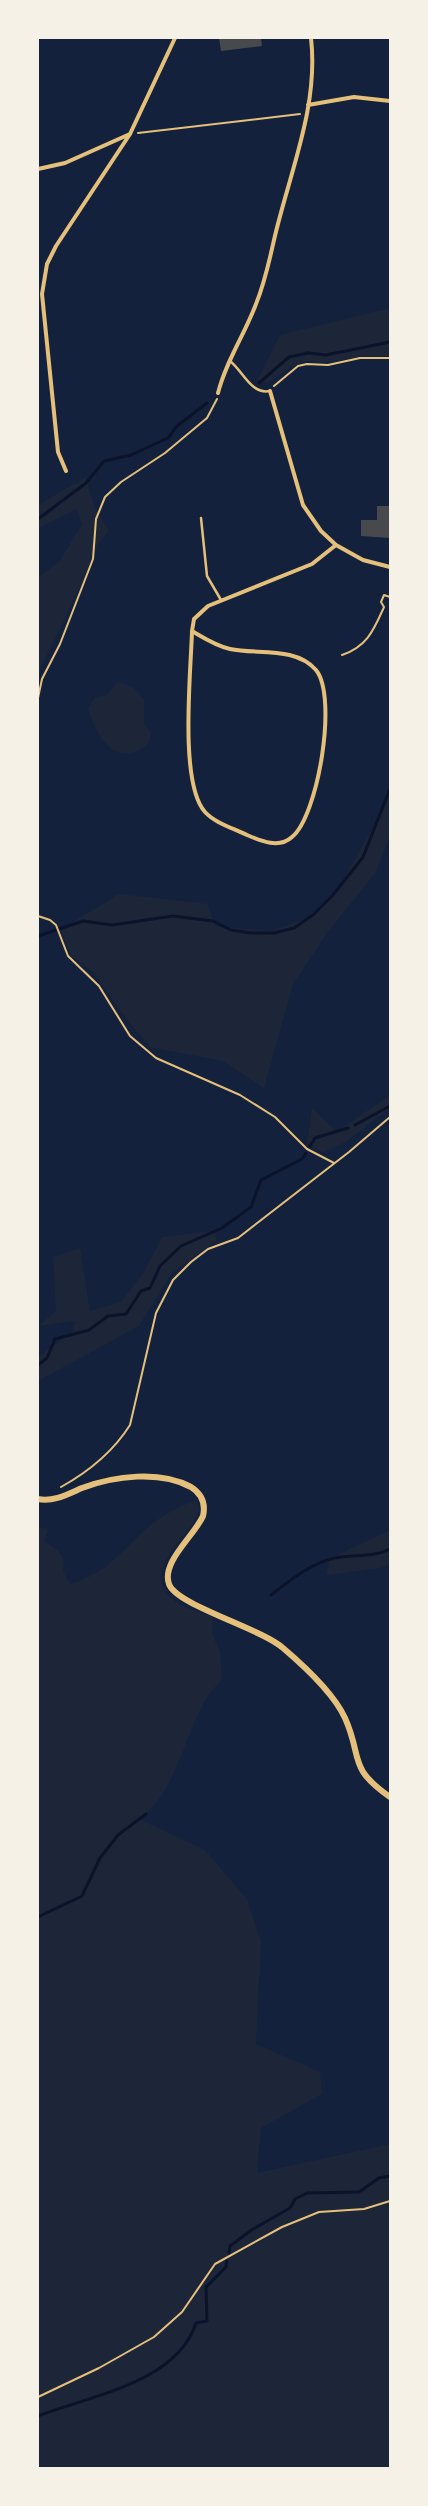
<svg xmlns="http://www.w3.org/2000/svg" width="428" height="2506" viewBox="0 0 428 2506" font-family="'PT Serif',serif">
	<rect width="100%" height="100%" fill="#14213d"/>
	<path fill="#1d2539" d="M390 308V356H361L325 363 307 361 296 364 267 383 258 379 280 335Z
		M86 477 95 509 109 531 97 545 91 564 38 674V577L59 562 82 524 76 509 38 528V505Z
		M118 681 134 688 144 700V724L151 733 149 743C116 770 98 739 88 709L95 697 107 695Z
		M390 792V836L376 872 327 933 293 984 264 1088 223 1061 150 1047 120 1011 95 974 71 955 60 930 119 894 208 904 215 926 271 931 310 917 333 897 381 814Z
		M390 1095V1108L347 1141 323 1153 307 1144 312 1108 337 1132Z
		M214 1231 217 1240 171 1274 139 1326 38 1381V1357L73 1331 75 1321 38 1326 56 1311 53 1257 80 1248 90 1311 121 1302 144 1272 162 1237Z
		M196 1499 199 1509 197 1517C185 1540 143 1570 170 1597 180 1607 200 1612 213 1617L212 1633 220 1652 222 1680C216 1686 209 1693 205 1701 183 1738 176 1793 139 1819L205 1850 247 1899 261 1941 256 2044 320 2072 322 2094 261 2128 257 2173 390 2144V2468H38V1527L48 1529 44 1542C57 1548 67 1556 63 1571L70 1584C106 1575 126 1546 153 1523 166 1513 181 1507 196 1499Z
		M390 1530V1564L381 1568 326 1575 331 1558Z"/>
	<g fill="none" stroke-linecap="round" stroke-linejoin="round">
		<path stroke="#0b132b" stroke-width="3" d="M259 383 289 357 308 353 326 355 390 342
			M38 519 86 483 104 461 131 455 168 438 177 426 207 403
			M38 936 83 921 112 925 173 916 213 921 231 930 251 933H274L294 928 313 915 333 895 363 857 390 789
			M355 1125 390 1106
			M310 1146 315 1138 348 1128
			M38 1365 47 1358 55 1339 89 1330 108 1316 126 1314 141 1291 150 1288 160 1266 181 1246 222 1228 251 1207 261 1180 302 1159 306 1153
			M271 1595C289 1581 313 1562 335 1558 354 1554 372 1558 390 1549
			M38 1917 82 1896 100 1858 118 1835 146 1814
			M229 2253 230 2246 253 2229 290 2208 295 2199 307 2193 359 2192 379 2178 390 2176
			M38 2416C89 2396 177 2383 196 2323L207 2321 206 2287 226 2267 227 2261"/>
	</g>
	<path fill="#48494c" d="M219 38H261L262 46 221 51Z
		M377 506H390V538L361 536V520H377Z"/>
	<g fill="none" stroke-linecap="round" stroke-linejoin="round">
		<path stroke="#e5c07b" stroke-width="2" d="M138 133 300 114
			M274 386 298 366 307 364 328 365 360 358H390
			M342 655C368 646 374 629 384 607L381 602 384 595 390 597
			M38 698 42 679 60 644 93 559 96 519 105 497 121 482 165 453 207 418 217 399
			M38 916 50 920 56 925 68 956 99 986 130 1036 156 1058 240 1095 275 1117 307 1149 334 1163
			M61 1487C88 1472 113 1452 130 1425L156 1313 173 1280 191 1262 208 1249 238 1238 349 1152 390 1117
			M38 2397 99 2368 154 2337 182 2312 215 2264 282 2227 319 2212 364 2209 390 2201"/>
		<path stroke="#e5c07b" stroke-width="2.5" d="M230 361C243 371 251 395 270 391
			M201 518 207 576 221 600"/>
		<path stroke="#e5c07b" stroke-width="4" d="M308 105 354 97 390 101
			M38 169 65 163 130 134
			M270 391 303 505 321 531 336 545
			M218 393C226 361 245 334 256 304 265 282 269 262 274 240 289 174 319 107 311 38
			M66 471 58 452 42 294 47 264 56 246 130 134 175 38
			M192 631C204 638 216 646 230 649 257 655 295 646 316 670 338 697 318 816 292 837 279 849 261 841 247 835 233 828 215 823 205 812 179 783 191 671 192 631L194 619 208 606 312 564 336 545 363 560 390 567"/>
		<path stroke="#e5c07b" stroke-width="6" d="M38 1499C54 1502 68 1494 82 1488 114 1476 160 1470 191 1487 202 1494 206 1503 203 1516 195 1535 161 1562 169 1584 176 1605 260 1628 283 1648 303 1665 334 1694 345 1718 363 1758 347 1767 390 1797"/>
	</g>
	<rect width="428" height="2506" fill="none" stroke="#f6f1e7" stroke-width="78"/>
</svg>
